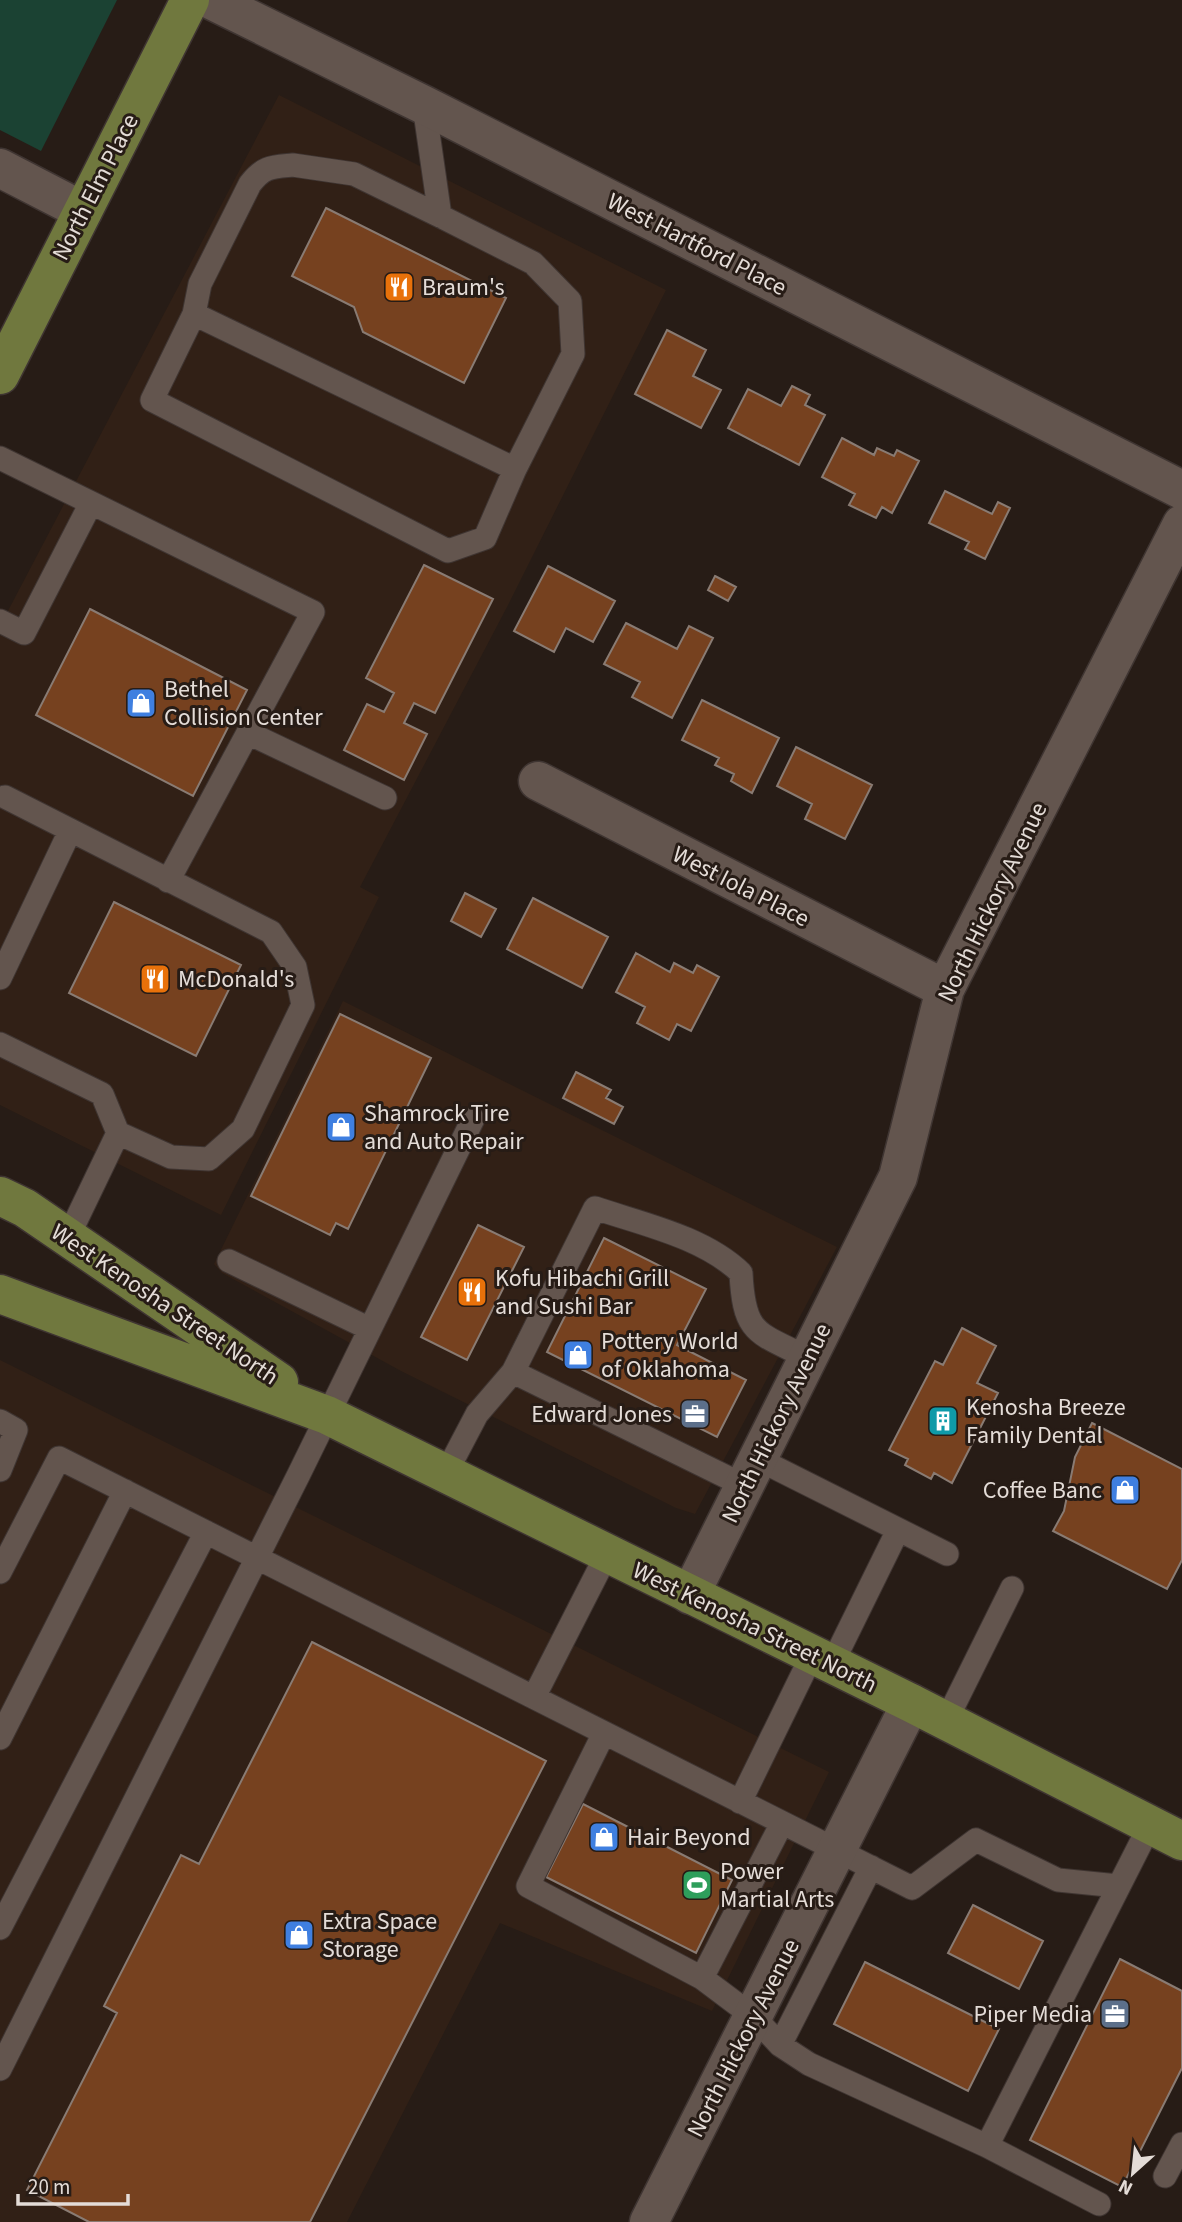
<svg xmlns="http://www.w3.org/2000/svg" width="1182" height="2222" viewBox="0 0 1182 2222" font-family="'Source Sans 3',sans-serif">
	<rect width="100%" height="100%" fill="#271c16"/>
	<path fill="#312016" d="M279 95 666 290 507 607 360 887 379 897 221 1215 0 1105V626Z
		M343 1001 837 1247 695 1514 676 1508 401 1371 222 1273 214 1264Z
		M0 1360 829 1772 712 2011 500 1923 347 2222H0Z"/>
	<path fill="#1b4233" d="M0 0H117L41 151 0 130Z"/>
	<path fill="#76411f" stroke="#897b73" stroke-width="2" d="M326 208 506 298 464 383 363 332 354 307 292 276Z
		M667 330 706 350 693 376 721 390 701 428 635 394Z
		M792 386 810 395 805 405 825 415 799 465 728 428 748 389 781 406Z
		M842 438 874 455 877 448 894 456 897 450 919 461 892 513 882 507 876 518 849 505 855 494 822 477Z
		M945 491 992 514 998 502 1010 508 985 559 965 549 969 542 929 523Z
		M424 565 493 599 435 713 414 703 404 723 427 734 404 780 344 750 367 704 384 712 394 693 366 678Z
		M548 566 615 601 593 642 566 628 554 652 514 631Z
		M715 576 736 587 728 601 708 590Z
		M90 609 247 690 193 796 36 715Z
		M626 623 677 649 689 626 713 638 672 718 632 697 640 682 604 664Z
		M702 700 779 738 752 793 731 781 734 774 715 765 719 758 682 740Z
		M796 747 872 785 845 839 805 819 812 804 777 786Z
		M465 893 496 909 481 937 451 921Z
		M533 898 608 937 582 988 507 949Z
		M114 902 241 965 196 1056 69 993Z
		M636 953 670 972 674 963 693 973 697 965 719 977 691 1031 677 1024 669 1040 637 1023 645 1007 616 992Z
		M340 1014 431 1058 348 1229 336 1223 330 1235 251 1196Z
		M576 1072 611 1090 606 1098 623 1107 614 1124 563 1098Z
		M478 1225 524 1247 467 1360 421 1337Z
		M604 1238 706 1289 677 1345 746 1380 717 1437 547 1352Z
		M962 1328 996 1346 977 1383 998 1393 952 1483 934 1473 931 1479 905 1465 908 1459 889 1450 935 1361 943 1365Z
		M1092 1423 1182 1469V1560L1167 1589 1053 1531 1064 1511 1075 1457Z
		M312 1642 546 1761 310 2222H89L27 2190 117 2013 104 2006 181 1855 199 1864Z
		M583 1804 732 1880 696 1953 546 1877Z
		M973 1905 1043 1941 1019 1989 948 1953Z
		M1120 1959 1182 1991V2068L1122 2187 1030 2140Z
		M865 1962 999 2029 968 2091 834 2024Z"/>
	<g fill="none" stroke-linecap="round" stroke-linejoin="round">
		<g stroke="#3f3532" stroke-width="25">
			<path id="lane" d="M424 105 440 216
				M293 165 354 174 440 216 533 263 570 301 573 354 515 469 485 538 448 551 152 400 194 314 200 284 250 184C264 166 272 167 293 165Z
				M194 314 515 469
				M0 458 313 612 168 881
				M0 621 24 633 91 503
				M248 733 385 798
				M5 797 271 932 295 967 303 1005 243 1129 209 1159 171 1157 118 1133 68 1237
				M0 978 70 831
				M0 1044 102 1094 118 1133
				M229 1261 370 1329
				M513 1372 745 1486
				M0 1421 16 1430 0 1470
				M758 1459 947 1554
				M446 1473 477 1414 513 1372 595 1208C642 1224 704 1237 741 1273 744 1335 757 1332 808 1358
				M0 1572 59 1458 912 1888 976 1840 1058 1880 1118 1886
				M832 1664 898 1530
				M534 1697 607 1554
				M946 1721 1012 1588
				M604 1733 528 1886 702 1978 754 2017 780 2045 809 2064 987 2146 1099 2204
				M0 1738 125 1491
				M740 1802 812 1655
				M0 1928 206 1532
				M702 1978 782 1823
				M780 2045 871 1867
				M0 2069 299 1474 473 1119
				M987 2146 1150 1825
				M1165 2176 1182 2144"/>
		</g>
		<g stroke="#3f3532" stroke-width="41">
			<path id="street" d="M211 0 424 105 1182 490
				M0 168 83 211
				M538 781 945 989
				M690 1595 898 1177 945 989 1182 524
				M649 2222 911 1703"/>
		</g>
		<g stroke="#3f3532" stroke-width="41">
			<path id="primary" d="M0 375 190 0
				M0 1196 25 1208 279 1382
				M0 1294 327 1415 911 1703 1182 1841"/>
		</g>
		<use href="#lane" stroke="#63554e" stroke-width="23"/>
		<use href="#street" stroke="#63554e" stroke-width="38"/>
		<use href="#primary" stroke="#70783e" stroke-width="38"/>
	</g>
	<defs>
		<g id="restaurant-square" transform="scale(1.575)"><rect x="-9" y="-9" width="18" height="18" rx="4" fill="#e8710a" stroke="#271c16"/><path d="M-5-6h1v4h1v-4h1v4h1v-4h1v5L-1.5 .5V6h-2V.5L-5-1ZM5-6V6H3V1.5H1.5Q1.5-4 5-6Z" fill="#fff"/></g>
		<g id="shop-square" transform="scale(1.575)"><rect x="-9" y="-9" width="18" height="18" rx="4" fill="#3f7fe0" stroke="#271c16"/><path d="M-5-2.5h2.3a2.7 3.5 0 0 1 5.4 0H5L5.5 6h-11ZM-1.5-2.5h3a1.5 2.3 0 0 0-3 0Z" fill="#fff"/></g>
		<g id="office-square" transform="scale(1.575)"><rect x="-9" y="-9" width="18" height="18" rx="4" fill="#5c6f8a" stroke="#271c16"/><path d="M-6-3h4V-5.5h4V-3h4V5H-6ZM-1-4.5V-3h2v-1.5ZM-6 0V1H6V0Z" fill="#fff"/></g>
		<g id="building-square" transform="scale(1.575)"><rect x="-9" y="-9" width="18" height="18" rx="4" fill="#0f9aa8" stroke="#271c16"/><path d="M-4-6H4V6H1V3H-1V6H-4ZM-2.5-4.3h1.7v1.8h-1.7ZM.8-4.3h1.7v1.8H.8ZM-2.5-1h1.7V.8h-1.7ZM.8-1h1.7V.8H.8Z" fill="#fff"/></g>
		<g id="stadium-square" transform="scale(1.575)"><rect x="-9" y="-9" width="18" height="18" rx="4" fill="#2e9e5b" stroke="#271c16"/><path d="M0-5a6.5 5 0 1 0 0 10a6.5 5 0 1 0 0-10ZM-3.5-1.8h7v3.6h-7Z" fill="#fff"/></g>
	</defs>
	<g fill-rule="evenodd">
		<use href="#restaurant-square" x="399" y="287"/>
		<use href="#shop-square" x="141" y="703"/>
		<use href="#restaurant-square" x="155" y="979"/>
		<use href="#shop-square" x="341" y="1127"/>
		<use href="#restaurant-square" x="472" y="1292"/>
		<use href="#shop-square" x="578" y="1355"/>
		<use href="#office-square" x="695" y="1414"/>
		<use href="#building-square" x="943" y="1421"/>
		<use href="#shop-square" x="1125" y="1490"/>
		<use href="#shop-square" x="604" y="1837"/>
		<use href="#stadium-square" x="697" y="1885"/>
		<use href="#shop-square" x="299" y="1935"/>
		<use href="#office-square" x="1115" y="2014"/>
	</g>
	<g text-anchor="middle" stroke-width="6" stroke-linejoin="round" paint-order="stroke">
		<g font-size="24" fill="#e4dcd7" stroke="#271c16">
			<text transform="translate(95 187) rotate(-63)" y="8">North Elm Place</text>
			<text transform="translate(697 244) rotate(27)" y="8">West Hartford Place</text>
			<text transform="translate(741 886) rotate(27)" y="8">West Iola Place</text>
			<text transform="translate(992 902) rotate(-64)" y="8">North Hickory Avenue</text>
			<text transform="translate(165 1304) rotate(34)" y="8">West Kenosha Street North</text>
			<text transform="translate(776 1423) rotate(-64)" y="8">North Hickory Avenue</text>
			<text transform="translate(755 1627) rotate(26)" y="8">West Kenosha Street North</text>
			<text transform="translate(743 2038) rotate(-63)" y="8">North Hickory Avenue</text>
		</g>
		<g font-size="24" fill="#e4dcd7" stroke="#271c16" text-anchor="start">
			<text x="422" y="295">Braum's</text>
			<text x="164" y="697">Bethel<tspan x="164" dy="28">Collision Center</tspan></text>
			<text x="178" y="987">McDonald's</text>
			<text x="364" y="1121">Shamrock Tire<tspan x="364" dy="28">and Auto Repair</tspan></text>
			<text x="495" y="1286">Kofu Hibachi Grill<tspan x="495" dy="28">and Sushi Bar</tspan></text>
			<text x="601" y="1349">Pottery World<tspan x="601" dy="28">of Oklahoma</tspan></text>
			<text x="966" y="1415">Kenosha Breeze<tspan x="966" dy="28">Family Dental</tspan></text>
			<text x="672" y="1422" text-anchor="end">Edward Jones</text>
			<text x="1102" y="1498" text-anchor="end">Coffee Banc</text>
			<text x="627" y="1845">Hair Beyond</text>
			<text x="720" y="1879">Power<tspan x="720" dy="28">Martial Arts</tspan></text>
			<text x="322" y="1929">Extra Space<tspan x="322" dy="28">Storage</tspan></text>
			<text x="1092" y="2022" text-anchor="end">Piper Media</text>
		</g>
	</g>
	<g transform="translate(1133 2173) rotate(207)" stroke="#271c16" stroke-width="5" paint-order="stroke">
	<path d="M0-5L12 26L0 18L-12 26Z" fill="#e4dcd7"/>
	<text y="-10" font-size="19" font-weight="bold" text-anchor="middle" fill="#e4dcd7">N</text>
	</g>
	<path d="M18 2194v10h110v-10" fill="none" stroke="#e4dcd7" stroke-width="3.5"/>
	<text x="28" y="2194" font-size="21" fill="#e4dcd7" stroke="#271c16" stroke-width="5" paint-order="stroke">20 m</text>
</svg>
